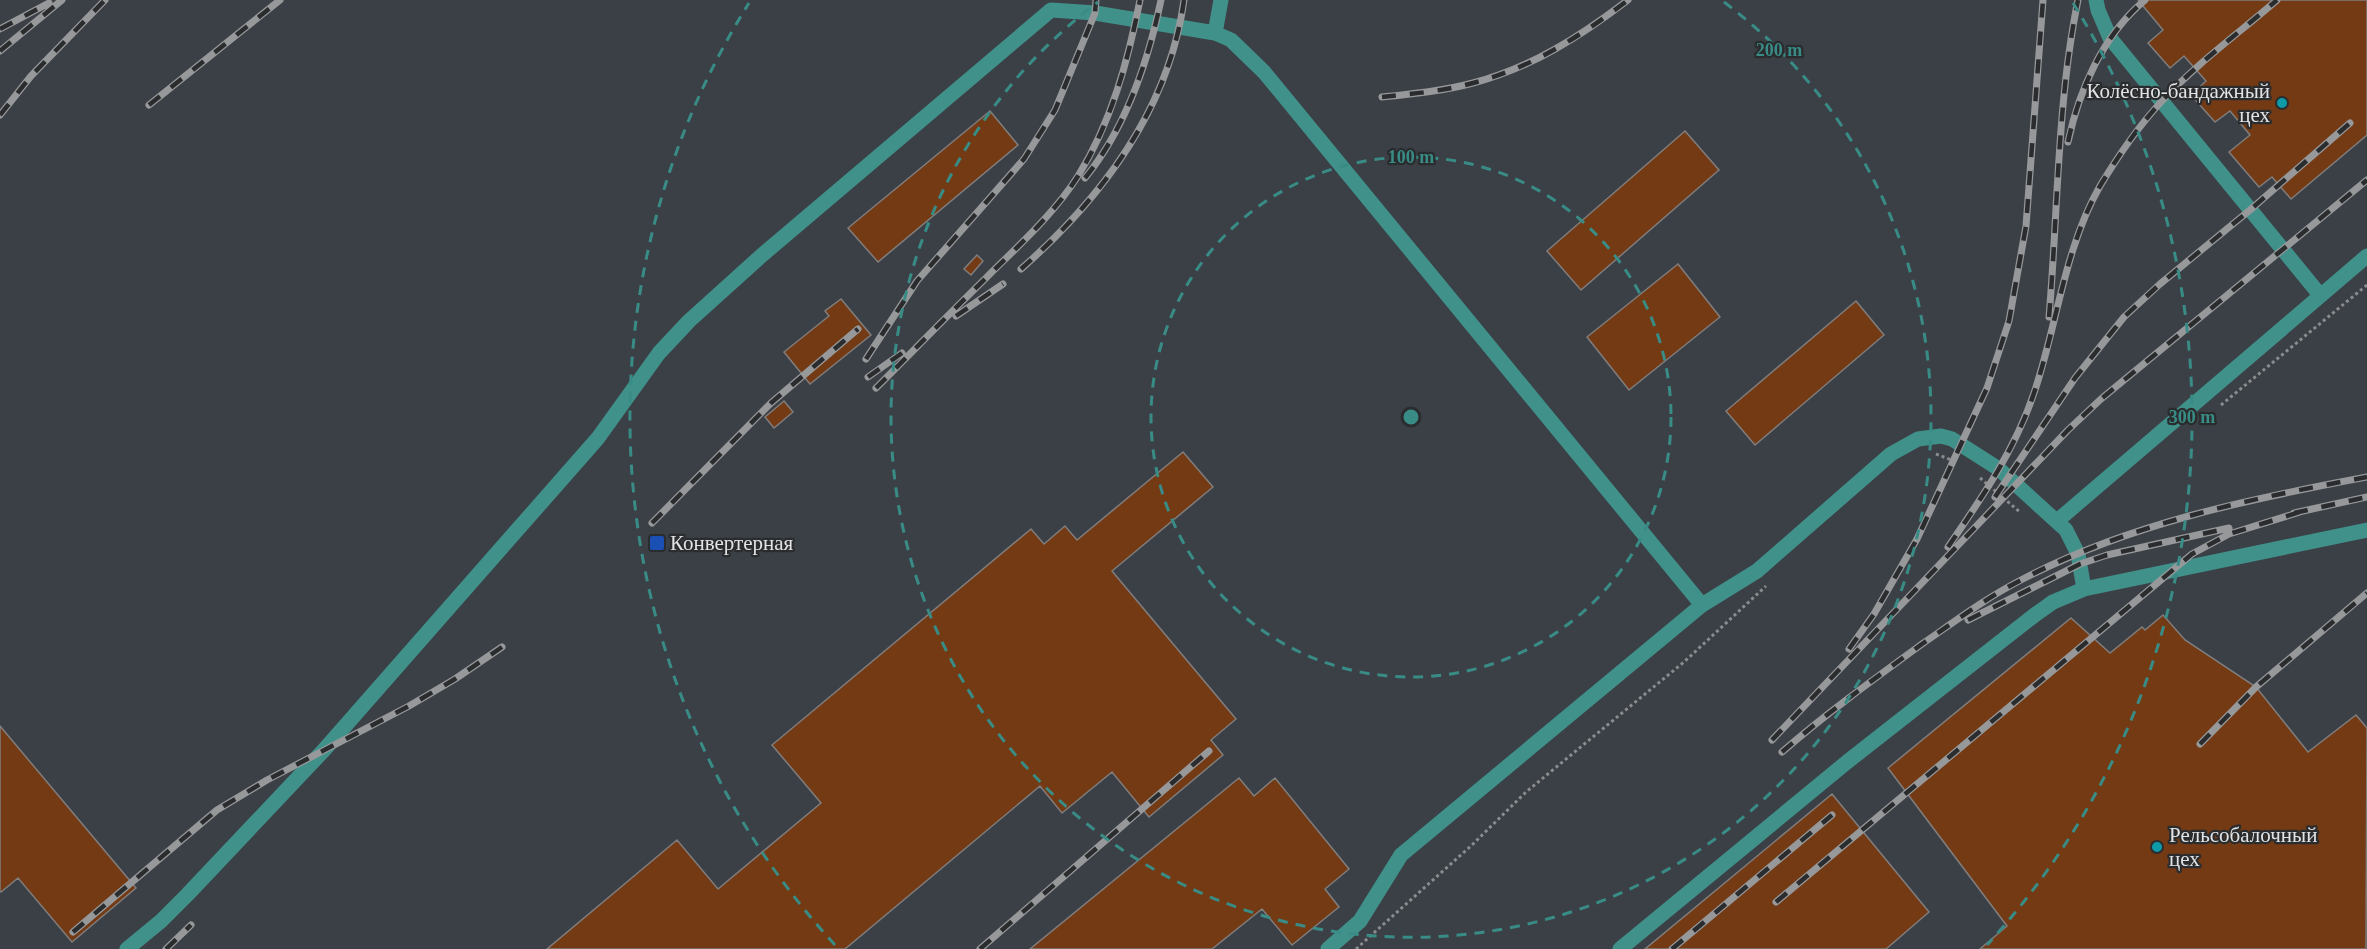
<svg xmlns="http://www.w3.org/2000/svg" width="2367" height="949" viewBox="0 0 2367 949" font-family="Georgia,serif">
	<rect width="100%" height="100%" fill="#343638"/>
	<path fill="#3b4047" d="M0 0H2367V949H0Z"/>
	<path fill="#733a14" stroke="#807d7c" stroke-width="1.5" d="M2138 0H2367V135L2291 199 2272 177 2259 187 2229 152 2250 135 2230 111 2215 122 2191 95 2206 81 2184 56 2170 68 2148 43 2163 30Z
		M990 111 1018 145 878 262 848 228Z
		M1685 131 1719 170 1581 290 1547 251Z
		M977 255 983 261 971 275 964 269Z
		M1678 264 1720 317 1629 390 1587 337Z
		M841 299 871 335 810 384 784 352 829 316 825 311Z
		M1856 301 1884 335 1755 445 1726 411Z
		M784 401 793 412 774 428 765 417Z
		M1183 452 1213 487 1112 571 1236 719 1211 740 1223 755 1149 817 1112 772 1062 813 1040 786 845 949H547L677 840 718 889 821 803 772 745 1031 529 1044 544 1065 526 1077 540Z
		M2163 615 2185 640 2256 687 2308 752 2356 715 2367 728 2366 949H1980L2007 926 1888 768 2071 618 2110 653 2142 627 2145 630Z
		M0 726 136 888 72 942 18 878 1 892 0 891Z
		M1239 778 1254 796 1275 778 1349 869 1325 889 1339 907 1292 945 1262 909 1212 949H1030Z
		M1832 794 1929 912 1886 949H1645Z"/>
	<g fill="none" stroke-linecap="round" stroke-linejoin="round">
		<path stroke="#8b8c8e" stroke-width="3" stroke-dasharray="3 3" stroke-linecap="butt" d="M2221 405 2367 285
			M1936 454 1954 461
			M1980 478 2021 513
			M1356 949 1472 845 1526 792 1684 662 1766 586"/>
		<path stroke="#40918a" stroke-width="15" d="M2096 0 2098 10 2110 38 2320 295
			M1215 33 1231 40 1264 72 1702 605
			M2057 521 2367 256
			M127 949 161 921 187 895 324 750 598 438 659 353 689 321 761 256 1051 10 1095 13 1215 33 1221 0
			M1328 949 1360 921 1401 855 1702 605 1757 571 1891 454 1918 439 1941 436 1952 439 1999 469 2066 530 2078 554 2084 589 2367 530
			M1620 949 1847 762 2036 614 2053 602 2084 589"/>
		<g stroke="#96989a" stroke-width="7">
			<path id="rail" d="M0 29 49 3
				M0 51 62 0
				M1382 97C1412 94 1443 91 1473 83 1531 68 1581 36 1628 0
				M149 105 280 0
				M0 115 31 76 105 0
				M2068 142C2079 90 2103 35 2145 0
				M1085 178C1125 129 1148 62 1161 0
				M1021 269C1102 198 1169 109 1184 0
				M956 316 1003 284
				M2049 317C2058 212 2057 102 2078 0
				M866 359 917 281 1024 159 1055 110 1095 13 1096 0
				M868 377 902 353
				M876 388C913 351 949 314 986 278 1018 246 1054 214 1078 176 1111 123 1128 61 1140 0
				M1995 497 2075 378 2124 317 2160 284 2250 210 2350 123
				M2294 513 2367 497
				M652 523 771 403 858 329
				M1948 547C1981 499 2015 450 2034 393 2057 326 2064 249 2100 186 2118 156 2138 127 2161 102 2196 64 2239 33 2277 0
				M1968 620 2080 564 2107 555 2229 528
				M1849 649 1874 614 1917 539 1987 388 2009 321 2026 226 2043 0
				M1772 740 2068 430 2101 399 2367 180
				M2200 744 2256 687 2367 593
				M1782 752C1827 713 1874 679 1922 644 1954 622 1986 598 2021 580 2128 524 2249 499 2367 477
				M1776 902 2192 554 2229 534 2300 512
				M73 932 217 810 267 780 409 706 455 679 502 647
				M166 949 191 925
				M980 949 1209 751
				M1672 949 1832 815"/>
		</g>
		<use href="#rail" stroke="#2a2c2e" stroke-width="4.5" stroke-dasharray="14" stroke-linecap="butt"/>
	</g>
	<g fill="none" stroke="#398c86" stroke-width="3" stroke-dasharray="10 8">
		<circle cx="1411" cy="417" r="260"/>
		<path d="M1724 2A520 520 0 1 1 1098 2"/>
		<path d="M835 945A781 781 0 0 1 749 3M2073 3A781 781 0 0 1 1987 945"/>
	</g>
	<g fill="#0f9aa8" stroke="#2a2c2e" stroke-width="2">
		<circle cx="2282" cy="103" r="6"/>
		<circle cx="2157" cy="847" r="6"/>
	</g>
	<rect fill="#1a4fb4" stroke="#2a2c2e" stroke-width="2" x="649" y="535" width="16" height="16" rx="3"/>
	<g text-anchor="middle" stroke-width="4.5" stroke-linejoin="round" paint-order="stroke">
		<g font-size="21" fill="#e2e3e5" stroke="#2a2c2e" text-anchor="start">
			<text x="2270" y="98" text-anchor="end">Колёсно-бандажный<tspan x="2270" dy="24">цех</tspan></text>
			<text x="670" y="550">Конвертерная</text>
			<text x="2169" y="842">Рельсобалочный<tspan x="2169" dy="24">цех</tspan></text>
		</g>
	</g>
	<circle cx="1411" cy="417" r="9" fill="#398c86" stroke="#2a2c2e" stroke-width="3"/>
	<g font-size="18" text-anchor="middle" font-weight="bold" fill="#398c86" stroke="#2a2c2e" stroke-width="4.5" stroke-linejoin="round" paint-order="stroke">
		<text x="1779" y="56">200 m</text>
		<text x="1411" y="163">100 m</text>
		<text x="2192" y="423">300 m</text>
	</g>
</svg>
